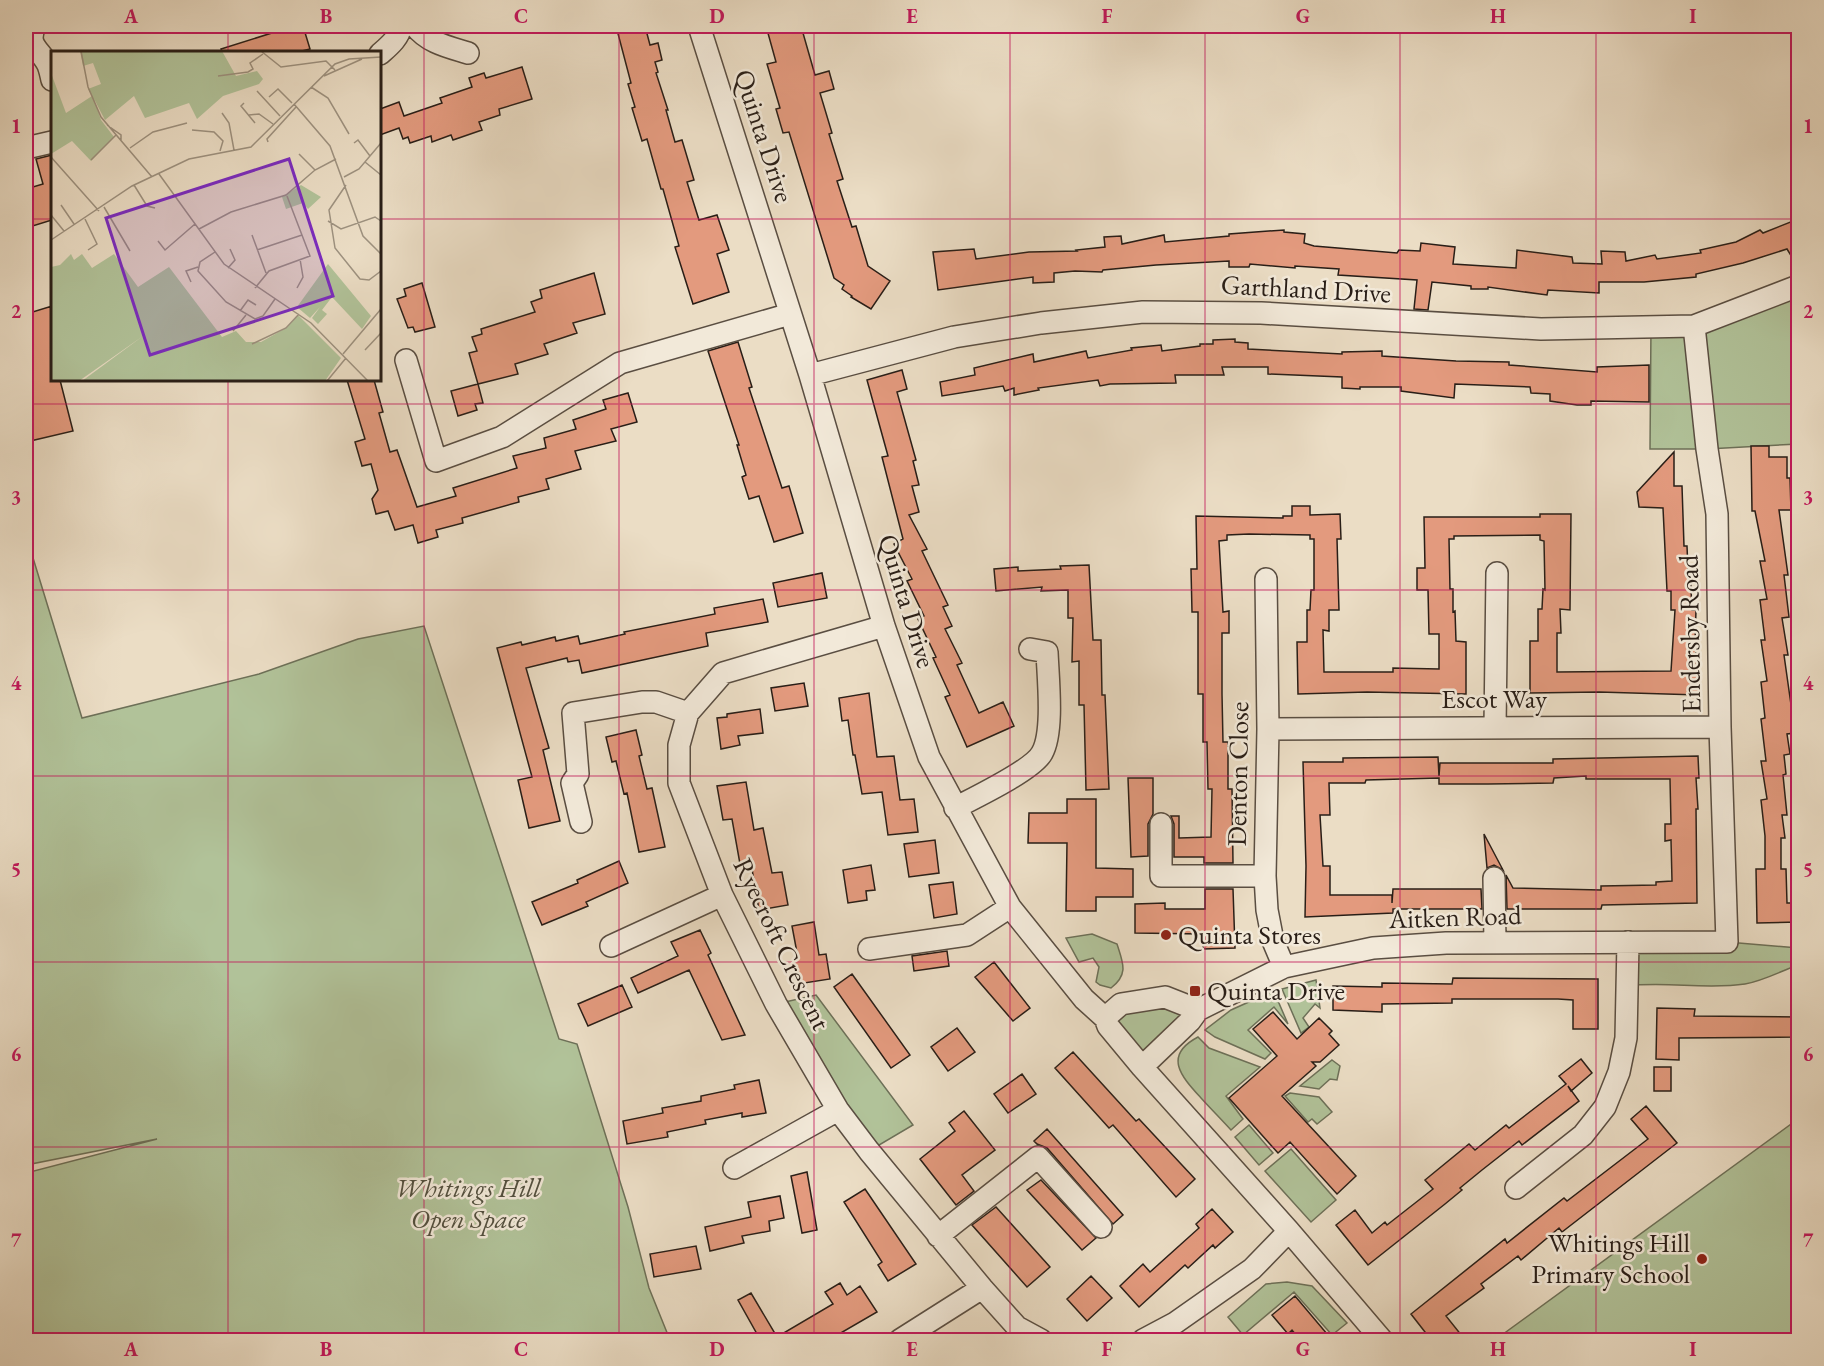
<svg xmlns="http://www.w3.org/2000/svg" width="1824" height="1366" viewBox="0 0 1824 1366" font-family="'EB Garamond',serif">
	<rect width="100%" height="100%" fill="#ebddc5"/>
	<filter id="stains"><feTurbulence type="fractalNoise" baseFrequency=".00333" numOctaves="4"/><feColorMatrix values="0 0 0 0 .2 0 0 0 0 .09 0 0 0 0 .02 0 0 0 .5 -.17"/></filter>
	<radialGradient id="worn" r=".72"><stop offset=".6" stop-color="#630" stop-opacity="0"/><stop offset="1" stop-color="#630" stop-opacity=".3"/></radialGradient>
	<path fill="#b1c299" stroke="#6d7058" stroke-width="1.5" d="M1798 290V444L1707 449H1650L1651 326Z
		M26 535 82 718 259 674 358 639 424 626 559 1039 577 1044 628 1207 649 1288 670 1340H26V1173L157 1139 26 1165Z
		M1092 934 1117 944C1123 963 1129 974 1111 988L1100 985 1096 982 1099 967 1093 958 1079 962 1066 938Z
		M1628 942H1727L1798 948V965C1781 971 1763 981 1745 984 1706 990 1666 981 1627 986Z
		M1316 980 1320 1008 1315 1004 1303 1018 1309 1027 1301 1033 1282 989Z
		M1271 992 1278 1001 1288 1024 1274 1007 1248 1030 1271 1053 1265 1059 1215 1037 1205 1030 1231 1010Z
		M816 995 913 1125 869 1151 776 1004Z
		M1165 997 1198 1010 1145 1064 1105 1018Z
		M1198 1037 1209 1048 1260 1067 1226 1096 1243 1119 1231 1130C1221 1119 1211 1109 1201 1098 1182 1077 1162 1056 1198 1037Z
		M1332 1060 1340 1066 1337 1080 1330 1079 1319 1089 1300 1086Z
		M1290 1093 1319 1097 1332 1112 1317 1124 1312 1119 1308 1122 1285 1096Z
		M1798 1119V1340H1495Z
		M1249 1125 1273 1153 1259 1165 1235 1137Z
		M1291 1149 1336 1200 1311 1222 1265 1171Z
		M1287 1282 1312 1286 1347 1323 1332 1335 1294 1292 1243 1335 1228 1317 1266 1284Z"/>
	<path fill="#e39a7e" stroke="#291e17" stroke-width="1.5" d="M294 26H303L310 49 298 52H222L221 49Z
		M616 26H645L650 45 658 43 662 60 655 62 658 72 656 73 668 110H666L675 142 682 140 694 180 687 182 699 220 717 215 729 250 717 254 729 292 693 304 675 247 679 246 663 189H661L647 139 642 141 632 108 635 107 628 84 631 83Z
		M766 26H801L815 75 829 71 834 89 820 93 832 133 829 134 843 179 837 181 852 227 856 226 868 266 890 281 871 309 851 297 852 296 842 289 844 285 834 278 789 132 783 133 776 109 780 108 767 64 776 62Z
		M522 67 532 99 499 109 500 115 479 122 482 130 453 140 451 135 432 142 431 136 410 143 408 137 403 139 399 128 380 135V109L399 102 404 116 442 103 440 98 472 87 469 78 484 73 486 78Z
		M52 155V220L26 228V189L43 184 36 159Z
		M1798 219V267L1787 249 1743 263 1696 274V277L1644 282H1599V293L1548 290 1547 295 1488 287V289H1471V286L1432 282 1428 310 1414 309 1417 280 1338 275 1339 269 1295 266V268L1250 264 1249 267H1229V261L1156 265 1103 270 1102 272 1075 271 1054 273V282L1033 283V277L938 290 933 252 974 249 976 259 1029 252 1077 251 1076 250 1105 247 1104 237 1121 236 1122 244 1164 235 1165 242 1229 236V234L1284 230V232L1305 234 1304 243 1314 246 1397 253 1399 250 1420 251 1421 243 1455 247 1453 264 1516 268 1517 250 1572 257 1573 263 1602 264 1601 251 1625 252 1626 261 1655 255 1657 259 1701 253 1700 250 1736 242 1760 230 1763 233Z
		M594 273 605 314 573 323 577 333 544 344 548 354 515 364 518 374 478 384 469 353 477 351 472 337 482 334 481 329 535 312 531 302 542 298 540 290Z
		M422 283 435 327 415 332 413 327 408 328 397 299 406 296 404 289Z
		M52 306V380H60L73 431 26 442V314Z
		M1235 339V342L1248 343V349L1342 354V352L1382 351V356L1456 361 1509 362V365L1597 372V367L1649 365V402L1591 401V405H1577L1550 401V394L1531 393 1530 387 1455 384 1454 398 1401 391V387H1360V389L1342 388V377L1268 374V367H1222L1224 375H1175L1176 383 1110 384 1100 386 1098 380 1038 388 1039 390 1014 395V388L1005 391 1003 386 942 396 940 382 975 375 974 368 1033 354 1034 362 1086 351 1088 358 1132 350 1131 348 1161 345 1162 351 1200 346V344H1213V340Z
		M738 342 752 387 749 388 782 488 789 486 803 533 774 542 759 496 749 499 742 477 746 475 737 445H739L708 351Z
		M902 370 907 389 897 392 916 460 913 461 919 485 912 486 919 512 909 515 927 549 922 551 948 605 943 607 952 626 945 629 962 663 957 665 979 713 1003 702 1014 726 967 747 945 697 950 695 933 658 936 657 918 619 924 616 907 581 912 579 894 544 903 539 882 457 888 456 867 380Z
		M347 380H374L383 412 379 413 390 452 397 450 417 507 456 496 453 488 517 468 513 456 546 448 544 438 576 429 573 420 606 409 603 400 628 393 637 422 611 429 616 441 575 451 581 469 546 479 549 489 518 497 519 502 462 518 463 523 436 530 438 537 418 543 413 525 395 530 388 511 376 514 372 499 378 490 371 464 362 466 355 442 365 439Z
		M478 384 483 403 475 404 477 410 458 416 451 391Z
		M1751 446H1769V457H1787V478H1790L1791 510H1779L1788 575H1784L1789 617 1782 618 1788 655H1784L1795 733 1787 734 1790 754 1784 755 1786 774 1783 775 1787 815H1782L1785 838H1781V869H1786L1787 903H1798V922L1757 923 1756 869H1765V836L1761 800 1767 799 1761 761H1766L1761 719 1765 718 1761 682 1767 681 1761 640H1765L1760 600 1767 599 1760 561H1765L1755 511H1752Z
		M1674 452V486H1682L1684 546H1687L1688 570 1690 569 1692 610H1696L1695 642 1697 671H1699V695L1599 692 1530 693V641H1538V609H1542L1543 589 1545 590 1544 541 1540 540V535L1454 536V539H1449L1450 589H1453V612L1455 611 1456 641 1466 642V694L1367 692 1298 694 1297 642H1307V610H1310L1311 590H1314V539H1310V535L1249 534 1227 535V540L1219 541 1223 612 1229 611V633H1222V694L1223 742H1228V789H1232L1233 863H1204V857H1174V824L1171 816H1179V838L1211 837 1212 789H1208L1207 742H1203V694H1198V612H1192L1191 569H1197L1196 516 1283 518V516H1292V506H1310V515L1340 514 1341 539H1337L1339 610H1329V631L1323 630 1324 672H1393V668L1439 669V634H1429L1428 590H1417V568H1425L1424 517H1540V514H1571L1570 610 1560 609 1561 633H1557V672L1671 671 1675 610H1671V591H1667L1663 508 1639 507 1637 492Z
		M1089 565 1093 640H1101L1102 695H1105L1109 789 1086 790 1084 705H1079V661L1072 662 1073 618H1068V590L1041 591 1042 587 996 591 994 569 1018 567V571L1061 569 1060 566Z
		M822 573 827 598 778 607 773 583Z
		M763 599 768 622 706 633 708 646 582 673 579 660 568 662 567 658 526 668 549 748 543 750 560 821 529 828 518 780 532 777 497 648 521 642 522 645 555 637 556 641 578 636 580 644 625 634 624 632 715 614 714 608Z
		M804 683 808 706 775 711 771 688Z
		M869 693 877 757 894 756 900 800 914 799 918 832 888 835 882 792 862 794 855 755H853L848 720 842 721 839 698Z
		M760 709 763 733 738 736 740 745 721 749 717 718 727 717V714Z
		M636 730 642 755 639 756 647 789 652 788 665 847 639 852 627 793 624 794 616 761 612 762 606 737Z
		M1698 756 1699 778H1696L1698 809H1696L1697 903 1602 905 1601 909H1507L1506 875 1513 888 1601 890V886L1656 885V882L1672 881 1671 840 1665 841V824H1671L1670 779H1586V776L1554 778 1553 783 1488 784H1439V778L1366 780 1365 783H1329L1330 815H1320L1323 866H1330V895H1392V903L1393 889H1481L1482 909H1393V913L1305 917 1306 866 1303 762H1343V758L1438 757 1439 776 1440 763H1553V759Z
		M1128 778H1153V814L1148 824V856L1131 857Z
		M746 782 754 830 763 828 772 873 782 872 788 905 759 910 751 863 740 864 732 819 723 820 717 786Z
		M1067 799H1096V868L1133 869V897H1096V911H1066L1067 843H1028L1029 813H1067Z
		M1484 834 1503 870 1494 865 1487 868Z
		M935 840 939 873 909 877 904 844Z
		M619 861 628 883 586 902 588 906 542 925 532 902 578 883 577 880Z
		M871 865 875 890 866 891 867 900 848 903 843 870Z
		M953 882 957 914 934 918 929 885Z
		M1205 889H1233L1235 948 1203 949V934L1135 933V904L1165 903V909H1205Z
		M814 922 819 955 826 954 830 979 798 984 794 959 798 958 792 926Z
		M700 930 711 953 708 955 745 1035 722 1040 689 970 638 993 631 978 678 956 671 942Z
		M947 951 949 966 914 971 912 956Z
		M994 962 1030 1008 1013 1021 975 977Z
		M852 974 910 1055 891 1068 834 987Z
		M1453 978 1598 979V1029H1573V1000L1558 999H1452V1003L1382 1004V1012L1333 1010V986L1382 987V983L1452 984Z
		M622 985 632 1007 588 1026 578 1004Z
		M1657 1008 1695 1009 1694 1016 1798 1017V1037L1679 1038V1060L1656 1059Z
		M1273 1012 1297 1039 1319 1018 1332 1031 1329 1034 1339 1045 1320 1062H1312L1316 1066 1282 1096 1356 1176 1337 1194 1290 1142 1278 1153 1229 1098 1277 1056 1253 1029Z
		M957 1028 975 1052 948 1071 931 1047Z
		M1073 1052 1136 1121 1139 1119 1195 1179 1176 1197 1113 1125 1109 1128 1055 1068Z
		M1581 1059 1592 1073 1571 1091 1568 1086 1579 1101 1522 1145 1519 1141 1482 1170 1460 1188 1462 1190 1445 1204 1368 1265 1336 1225 1355 1210 1372 1233 1385 1222 1387 1225 1433 1189 1425 1180 1469 1144 1475 1150 1506 1125 1509 1128 1566 1084 1559 1076Z
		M1654 1067H1671V1091H1654Z
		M1022 1074 1036 1094 1008 1113 994 1094Z
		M759 1080 766 1113 742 1117V1113L705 1120 706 1124 667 1132 668 1137 627 1144 623 1121 663 1113 662 1108 701 1101V1096L735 1089 734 1085Z
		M1646 1106 1677 1143 1562 1232 1559 1228 1521 1260 1518 1256 1481 1284 1484 1288 1446 1316 1466 1341H1432L1411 1314 1505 1239 1507 1243 1564 1198 1567 1201 1648 1139 1631 1119Z
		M964 1111 995 1150 962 1175 974 1191 956 1205 920 1159 955 1131 949 1123Z
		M1047 1129 1123 1215 1113 1224 1047 1148 1037 1144 1034 1141Z
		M807 1172 817 1230 802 1233 791 1176Z
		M1041 1180 1096 1238 1082 1250 1027 1190Z
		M865 1189 916 1264 888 1281 878 1265 882 1262 844 1202Z
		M780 1196 784 1218 769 1221 770 1231 742 1236 744 1243 710 1251 705 1227 751 1217 748 1202Z
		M996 1207 1050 1267 1027 1287 972 1225Z
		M1212 1209 1233 1232 1215 1248 1213 1245 1188 1268 1185 1265 1139 1307 1120 1286 1143 1264 1150 1272 1199 1228 1196 1224Z
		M696 1246 701 1269 654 1277 650 1254Z
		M1091 1276 1112 1298 1087 1321 1067 1299Z
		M840 1283 847 1295 860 1286 877 1312 827 1341H761L738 1300 751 1293 777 1337 833 1304 825 1292Z
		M1295 1296 1333 1341H1301L1292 1330 1288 1334 1272 1315Z"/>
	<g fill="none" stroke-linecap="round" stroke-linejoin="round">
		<g stroke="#5a4e42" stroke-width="24">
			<path id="minor" d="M35 26C26 46 40 49 48 65 50 70 51 75 52 80
				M415 26C428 43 449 47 468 53
				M699 26 810 375 884 626 929 757 1010 907 1084 999 1105 1018 1108 1026 1142 1067 1289 1231 1382 1340
				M380 54C389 46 399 38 401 26
				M26 148 52 142
				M406 360 436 461 502 437 620 363 790 314
				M810 375 954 337 1041 323 1143 312 1261 313 1541 329 1694 326 1798 286
				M1266 579 1268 729 1265 876 1267 910 1273 941 1284 967
				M884 626 723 673 688 713 679 745V783L722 895 776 1004 838 1110 869 1151 982 1288 1017 1327 1041 1340
				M1495 727 1497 573
				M1268 729 1720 727
				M955 808C974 798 1033 770 1042 753 1054 732 1048 678 1047 652L1030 649
				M581 822 572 783 578 774 573 713 642 702H656L688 713
				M1161 824V876H1265
				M1494 878 1495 943
				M611 946 722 895
				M869 949 967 935 1010 907
				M1105 1018 1121 1004 1165 997 1198 1010
				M1142 1067 1190 1021 1198 1010 1284 967 1373 948 1446 943 1727 942 1720 727 1717 514 1707 449 1694 326
				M734 1168 838 1110
				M1516 1188 1583 1135 1605 1107 1619 1072 1626 1038 1628 942
				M938 1236 1038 1157 1101 1227
				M900 1340 982 1288
				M1143 1340 1175 1323 1252 1269 1289 1231"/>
		</g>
		<use href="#minor" stroke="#f2e9d9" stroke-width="21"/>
	</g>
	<path fill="none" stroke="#c2185b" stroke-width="1.5" stroke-opacity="0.55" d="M228 26V52M424 26V1340M619 26V1340M814 26V1340M1010 26V1340M1205 26V1340M1400 26V1340M1596 26V1340M26 219H52M380 219H1798M228 380V1340M26 404H1798M26 590H1798M26 776H1798M26 962H1798M26 1147H1798"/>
	<g fill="#8f2418" stroke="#f2e9d9" stroke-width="2">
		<circle cx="1166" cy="935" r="6"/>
		<rect x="1189" y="985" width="12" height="12" rx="3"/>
		<circle cx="1702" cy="1259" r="6"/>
	</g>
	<g text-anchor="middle" stroke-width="5" stroke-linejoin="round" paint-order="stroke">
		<g font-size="27" fill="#291e17" stroke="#f2e9d9">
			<text transform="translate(764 136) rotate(72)" y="9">Quinta Drive</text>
			<text transform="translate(1306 289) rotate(3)" y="9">Garthland Drive</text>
			<text transform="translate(907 601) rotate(73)" y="9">Quinta Drive</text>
			<text transform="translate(1690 634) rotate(-91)" y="9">Endersby Road</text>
			<text x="1494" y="708">Escot Way</text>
			<text transform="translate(1238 774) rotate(-89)" y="9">Denton Close</text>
			<text transform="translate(1455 917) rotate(-2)" y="9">Aitken Road</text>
			<text transform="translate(782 944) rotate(64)" y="9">Ryecroft Crescent</text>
		</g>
		<g font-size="27" fill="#291e17" stroke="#f2e9d9" text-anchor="start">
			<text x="1178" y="944">Quinta Stores</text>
			<text x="1207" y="1000">Quinta Drive</text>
			<text x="1690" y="1252" text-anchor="end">Whitings Hill<tspan x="1690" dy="31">Primary School</tspan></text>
		</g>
		<g font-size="27" font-style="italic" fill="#524f3e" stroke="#f2e9d9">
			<text x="468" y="1197">Whitings Hill<tspan x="468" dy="31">Open Space</tspan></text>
		</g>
	</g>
	<g transform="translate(51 51)">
		<rect width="330" height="330" fill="#ebddc5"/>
		<path d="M29 0H171L185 25 206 20 212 28 208 33 172 45 146 68 138 52 94 67 83 45 54 69 43 48 50 69 63 86 40 110 21 90 0 103V22L15 62 41 45 37 38 50 33 42 12 32 15ZM250 134 270 146 257 158 252 152 235 158 231 146ZM20 203 23 209 31 203 41 217 63 203 87 236 118 216 171 286 185 280 195 291H210L235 277 247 264 290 307 274 330H31L92 285 28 330H0V216L9 214ZM277 213 320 265 311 278 281 246 271 259 276 263 267 273 261 267 269 256 259 267 246 256Z" fill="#b1c299"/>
		<path fill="none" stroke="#9d917f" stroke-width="1.5" d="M30 0 37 36 50 66 101 126M210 0 230 16 275 10 284 19M167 25 197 21 202 18 199 12 212 3M273 25 311 8M260 36 277 47 298 83M206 40 229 65M218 46 227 38 241 52M193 52 190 55 204 72M243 53 279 95 312 185 330 203M171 62 178 72 183 99M198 64 208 63 222 73M56 74 70 84V89M141 79 163 81 172 90 169 100M217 91 216 88 245 56M303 92 307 89 319 105M79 97 102 81 136 72M248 103 264 119M0 106 48 160M40 109 65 84M314 111 330 124M108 123 173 213 260 272 317 330M293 126 308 118 330 92M83 134 96 155 104 157M295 134 278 159 284 197 309 228 318 229 330 220M10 154 23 173M53 156 79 200M0 164 13 180M34 168 46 193 37 199M277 170 290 178 324 166 330 170M148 178 180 161 235 144 264 119 285 108M201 184 215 222M0 189 81 135 138 108 200 96 284 13 298 8 330 6M107 190 114 199 144 173M206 199 251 184M164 201 149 211 147 220 175 251 204 268 212 265 224 248M177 217 184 209 179 198M140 231 135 220 147 216M204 237 218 220 259 205 236 145M246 237 252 226 249 208M189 260 197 249 205 254M182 280 195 264M201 293 235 277 248 263M314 299 330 282M292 303 330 258M276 330 295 307"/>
		<path fill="#7b2cbf" fill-opacity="0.15" stroke="#7b2cbf" stroke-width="3" d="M238 108 282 245 99 304 55 167Z"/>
		<rect width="330" height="330" fill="none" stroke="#291e17" stroke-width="3"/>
	</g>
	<rect width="1824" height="1366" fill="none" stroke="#ebddc5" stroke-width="66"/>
	<rect x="33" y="33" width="1758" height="1300" fill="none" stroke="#c2185b" stroke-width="2"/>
	<g font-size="20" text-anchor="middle" font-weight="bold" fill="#c2185b">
		<text x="131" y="23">A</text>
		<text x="326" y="23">B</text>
		<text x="521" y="23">C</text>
		<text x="717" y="23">D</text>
		<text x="912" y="23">E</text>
		<text x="1107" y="23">F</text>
		<text x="1303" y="23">G</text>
		<text x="1498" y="23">H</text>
		<text x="1693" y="23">I</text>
		<text x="16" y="133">1</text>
		<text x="1808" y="133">1</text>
		<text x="16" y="318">2</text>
		<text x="1808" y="318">2</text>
		<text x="16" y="504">3</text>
		<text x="1808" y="504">3</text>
		<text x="16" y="690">4</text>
		<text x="1808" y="690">4</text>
		<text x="16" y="876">5</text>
		<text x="1808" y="876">5</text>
		<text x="16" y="1061">6</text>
		<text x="1808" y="1061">6</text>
		<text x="16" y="1247">7</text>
		<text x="1808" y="1247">7</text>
		<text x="131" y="1356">A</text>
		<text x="326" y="1356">B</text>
		<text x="521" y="1356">C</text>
		<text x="717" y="1356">D</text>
		<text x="912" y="1356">E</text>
		<text x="1107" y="1356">F</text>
		<text x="1303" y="1356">G</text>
		<text x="1498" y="1356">H</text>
		<text x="1693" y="1356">I</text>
	</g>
	<rect width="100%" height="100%" filter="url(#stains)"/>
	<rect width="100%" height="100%" fill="url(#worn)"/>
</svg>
